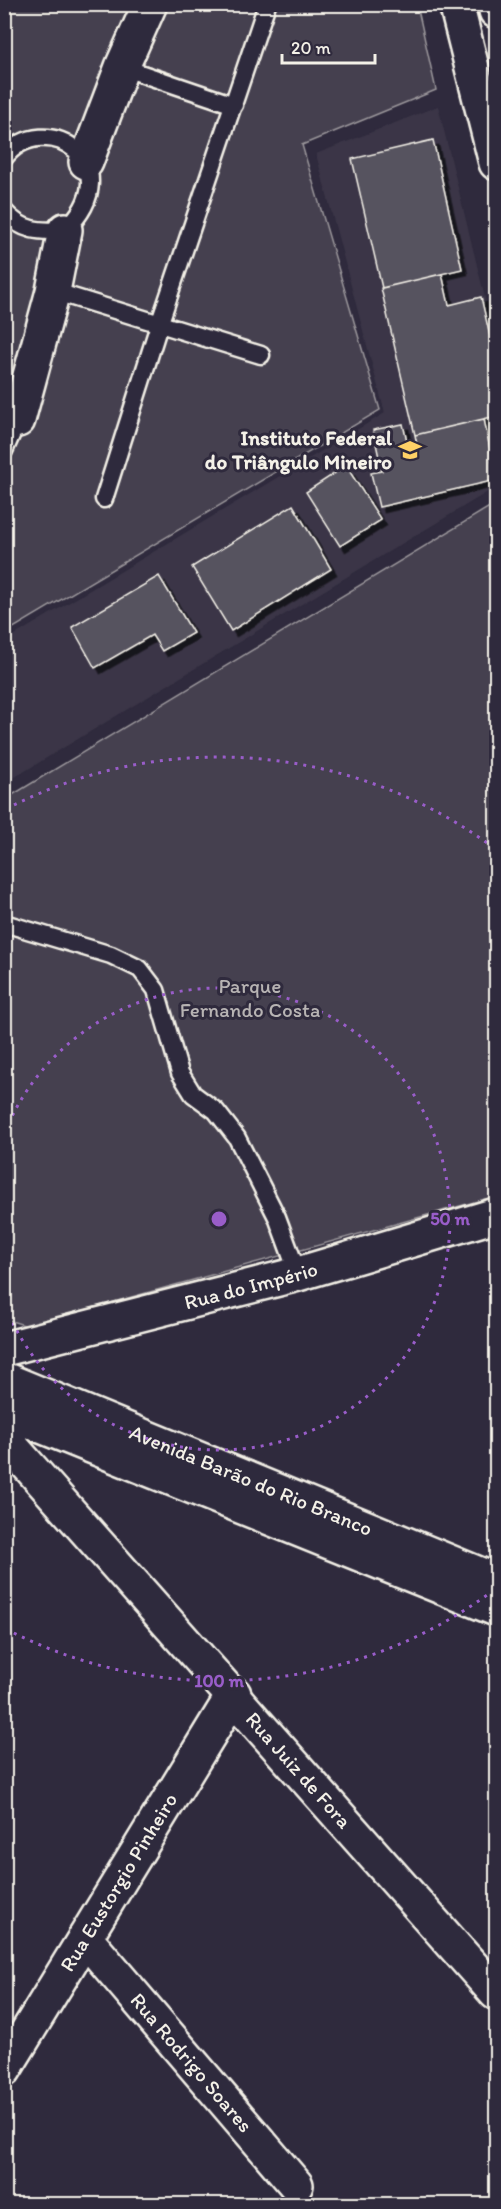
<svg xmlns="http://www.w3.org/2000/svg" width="501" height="2209" viewBox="0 0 501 2209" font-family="Itim,sans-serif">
	<defs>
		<filter id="shadow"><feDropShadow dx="5.5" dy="5.5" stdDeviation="0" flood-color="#0009"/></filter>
	</defs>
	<rect width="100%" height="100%" fill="#2f2a3d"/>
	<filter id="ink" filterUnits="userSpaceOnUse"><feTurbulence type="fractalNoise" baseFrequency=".0167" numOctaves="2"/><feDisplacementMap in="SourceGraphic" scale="12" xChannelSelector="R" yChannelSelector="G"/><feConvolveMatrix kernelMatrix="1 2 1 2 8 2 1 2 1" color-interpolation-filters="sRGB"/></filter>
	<g filter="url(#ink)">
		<path fill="#3b3647" d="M438 106 496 343V487L5 783V641L385 413 316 154Z"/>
		<path fill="#454050" stroke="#9c989c" stroke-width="1.5" d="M4 5H417L436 90 302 145 380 410 5 633Z
			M496 503V1196L27 1326 5 1319 4 800Z"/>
		<path fill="#56525f" stroke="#f4f1e8" stroke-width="1.5" filter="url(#shadow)" d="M433 140 462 269 382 288 352 159Z
			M442 274 449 305 481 297 496 363V416L415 435 381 288Z
			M484 419 496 480 379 507 371 473 382 471 373 430 403 424 410 456 419 454 415 435Z
			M346 466 381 520 340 546 306 492Z
			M293 505 331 569 231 631 192 567Z
			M159 576 193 633 162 651 152 635 95 668 72 627Z"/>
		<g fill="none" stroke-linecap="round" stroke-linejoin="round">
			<g stroke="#f4f1e8" stroke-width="21">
				<path id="lane" d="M122 67 234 105
					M4 158C45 105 133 165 65 230 40 232 22 232 4 211
					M53 291 261 355
					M4 451 18 420
					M104 499 159 325 267 4
					M4 923 111 955 140 969 156 990 180 1073 193 1094 216 1111 237 1138 277 1217 298 1274"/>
			</g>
			<g stroke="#f4f1e8" stroke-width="38">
				<g id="street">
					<path d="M86 162 122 67 150 4"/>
					<path d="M4 416 18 420 53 291 65 230"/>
					<path id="s1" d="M4 1349 298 1274 496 1215"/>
					<path id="s2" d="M4 1438 496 1993"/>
					<path id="s3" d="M85 1938 296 2185"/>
					<path id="s4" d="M4 2070 234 1694"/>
				</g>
			</g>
			<g stroke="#f4f1e8" stroke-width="38">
				<g id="secondary">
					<path id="s5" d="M4 1379 496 1581"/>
					<path d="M4 1411 496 1609"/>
				</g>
			</g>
			<g stroke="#f4f1e8" stroke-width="38">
				<path id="primary" d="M456 4 496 163
					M495 4 496 11"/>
			</g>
			<use href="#lane" stroke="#2f2a3d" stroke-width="16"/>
			<use href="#street" stroke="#2f2a3d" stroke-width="33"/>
			<use href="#secondary" stroke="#2f2a3d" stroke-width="33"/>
			<use href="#primary" stroke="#2f2a3d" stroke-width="33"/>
		</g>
	</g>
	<g fill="none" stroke="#995dc9" stroke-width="3" stroke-dasharray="3 6">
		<path d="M5 1132A231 231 0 1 1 5 1306"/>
		<path d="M494 1590A462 462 0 0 1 6 1629M6 809A462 462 0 0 1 494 848"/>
	</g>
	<defs>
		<g id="university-bare" transform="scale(1.8)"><path d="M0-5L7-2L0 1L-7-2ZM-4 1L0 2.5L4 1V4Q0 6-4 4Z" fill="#ffd166" stroke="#2f2a3d" stroke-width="2.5" paint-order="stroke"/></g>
	</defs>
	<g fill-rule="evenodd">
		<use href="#university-bare" x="410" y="450"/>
	</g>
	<g text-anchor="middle" stroke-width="6" stroke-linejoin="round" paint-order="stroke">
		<g font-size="21" font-weight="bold" fill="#f4f1e8" stroke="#2f2a3d" text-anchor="end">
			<text x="392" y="445">Instituto Federal<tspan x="392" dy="24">do Triângulo Mineiro</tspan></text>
		</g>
		<g font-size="21" fill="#b7b3b3" stroke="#2f2a3d">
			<text x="250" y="993">Parque<tspan x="250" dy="24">Fernando Costa</tspan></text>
		</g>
		<g font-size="21" fill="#f4f1e8" stroke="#2f2a3d">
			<text dy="7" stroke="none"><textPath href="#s1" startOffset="255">Rua do Império</textPath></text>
			<text dy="7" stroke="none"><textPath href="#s5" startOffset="267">Avenida Barão do Rio Branco</textPath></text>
			<text dy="7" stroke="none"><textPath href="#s2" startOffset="444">Rua Juiz de Fora</textPath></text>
			<text dy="7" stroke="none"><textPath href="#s4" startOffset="220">Rua Eustorgio Pinheiro</textPath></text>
			<text dy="7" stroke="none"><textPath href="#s3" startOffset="164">Rua Rodrigo Soares</textPath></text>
		</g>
	</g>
	<circle cx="219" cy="1219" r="9" fill="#995dc9" stroke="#2f2a3d" stroke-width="3"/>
	<g font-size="18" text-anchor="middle" font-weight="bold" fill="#995dc9" stroke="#2f2a3d" stroke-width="6" stroke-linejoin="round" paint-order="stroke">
		<text x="450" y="1225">50 m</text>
		<text x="219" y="1687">100 m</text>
	</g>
	<rect width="501" height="2209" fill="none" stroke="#2f2a3d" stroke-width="24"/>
	<rect x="12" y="12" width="477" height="2185" fill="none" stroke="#f4f1e8" stroke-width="2" filter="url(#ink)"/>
	<path d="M282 54v9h93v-9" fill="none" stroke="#f4f1e8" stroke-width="3"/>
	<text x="291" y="54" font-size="18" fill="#f4f1e8" stroke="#2f2a3d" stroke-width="4.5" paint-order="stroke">20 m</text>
</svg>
